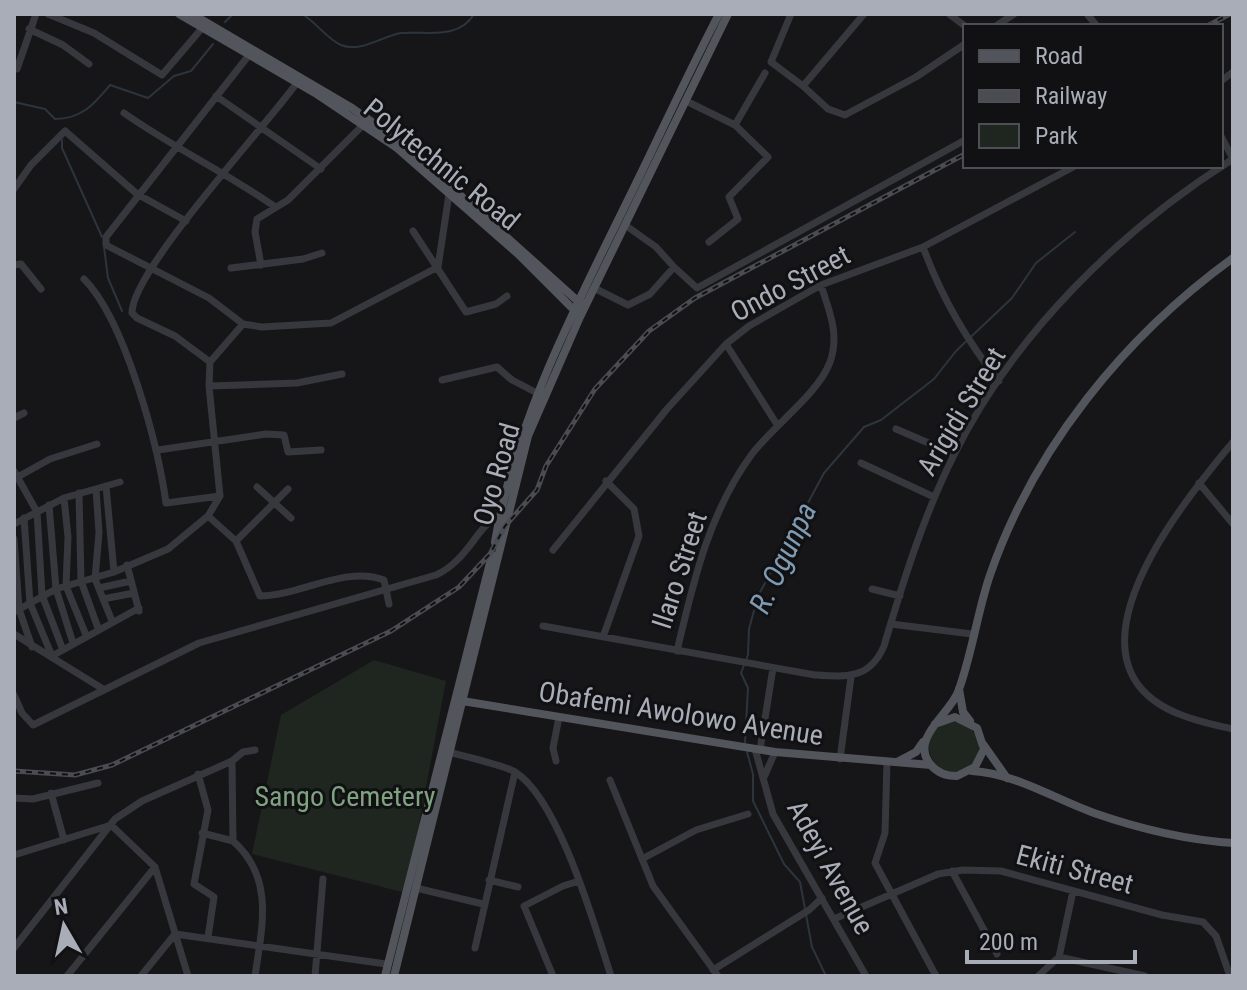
<svg xmlns="http://www.w3.org/2000/svg" width="1247" height="990" viewBox="0 0 1247 990" font-family="'Roboto Condensed',sans-serif">
	<rect width="100%" height="100%" fill="#161618"/>
	<path fill="#1e261f" d="M374 660 446 681 406 893 252 854 281 715Z
		M929 747a25 25 0 1 1 50 0a25 25 0 1 1-50 0Z"/>
	<g fill="none" stroke-linecap="round" stroke-linejoin="round">
		<path stroke="#2c353c" stroke-width="2" d="M302 14C316 22 327 39 341 45 361 53 382 36 401 33 426 31 459 40 474 14
			M225 22 233 14
			M14 102 45 109 55 119C82 119 94 104 110 85L148 98 174 76 191 71 213 44
			M62 140V148L102 237
			M104 247 108 278 122 311
			M745 742 748 688 741 673 748 655 749 629 758 596 824 473 864 427 881 420 934 379 956 351 1012 298 1036 263 1075 232
			M747 752 753 774V801L784 864 800 882 812 947 826 976"/>
		<path stroke="#37383d" stroke-width="7" d="M48 14 94 33 162 75 203 27
			M791 14 771 62 803 86 864 14
			M949 14 965 26
			M1087 14 1097 26
			M996 26 1014 14
			M29 29 63 45 89 64
			M249 55 106 237V245L209 298 243 324 262 327 331 323 438 267 449 194
			M17 69 36 14
			M1221 81 1233 72
			M803 86 828 109 845 115 916 77 965 44
			M216 96 321 169
			M686 101 735 125 768 157 729 197 738 219 709 242
			M124 113C174 148 225 172 274 206
			M735 125 765 73
			M1221 136 1233 159
			M14 189 31 165 65 131 137 194 186 221
			M413 231 466 312 496 304 507 296
			M923 247C941 296 966 340 999 381
			M14 265 21 264 41 289
			M261 265 255 232 257 219 288 200 364 124
			M674 267 697 288 965 140
			M231 268 303 259 322 253
			M84 279C125 320 158 445 166 503L220 496
			M594 288 628 305 650 294 674 267 656 247 625 225
			M726 344 776 423
			M210 362 175 336 137 318 132 313C131 271 269 123 299 80
			M442 380 497 367 512 380 537 393
			M209 386 297 383 342 374
			M14 418 24 413
			M896 429 954 454
			M1233 442C1190 493 1087 618 1139 686 1161 714 1201 722 1233 729
			M158 450 266 434 284 435 288 452 321 450
			M861 463 934 497
			M14 471 37 512 42 595 63 650
			M14 479 50 459 97 444
			M1199 483 1233 524
			M106 486 114 572
			M257 487 291 518
			M96 489 99 533 95 579 112 621
			M79 493 81 581 98 628
			M64 498 68 537 66 586 86 635
			M49 505 56 589 73 643
			M208 516 236 541 260 596C299 596 346 565 384 580L389 604
			M24 518 30 603 52 656 139 608
			M14 524 64 498 120 482
			M14 539 19 609 32 647
			M236 541 288 489
			M553 550 667 409 726 344 749 326 821 285 923 247 1075 166
			M127 565 139 611
			M99 588 131 581
			M872 589 900 596
			M103 599 134 593
			M14 612 56 589 114 572 168 549 208 516 220 496 209 386 210 362 243 324
			M891 624 972 634
			M543 626 815 675C847 677 870 679 884 646 903 582 923 517 953 457 1012 336 1120 230 1233 159
			M14 634 103 689
			M603 637 639 536 634 509 606 481
			M677 651C693 583 709 512 752 454 774 425 819 393 830 362 840 334 829 311 821 285
			M14 695 22 713 33 725 199 643 436 575C467 561 477 527 496 518L504 520
			M755 749 773 814 866 976
			M760 750 773 668
			M444 751C459 755 504 765 515 772 559 799 595 927 611 976
			M840 759 851 677
			M232 761 233 841C275 878 262 927 255 976
			M556 761 553 748 559 717
			M887 762 885 833 875 863 936 976
			M198 774 208 810 194 884 214 897 208 937
			M765 775 775 752
			M610 780 653 886 718 976
			M51 793 64 840
			M14 798 33 799 98 783
			M202 833 233 841
			M14 855 111 825 155 867 188 976
			M642 859 696 830 748 814
			M952 871 997 954
			M489 880 518 887
			M416 888 483 904
			M834 919 938 874 963 870 1001 871 1162 915 1203 922 1216 936 1230 976
			M14 948 115 819 142 801 232 761 243 752 255 750
			M475 948 515 772
			M1059 957 1145 976
			M713 970 809 910 822 898
			M67 976 155 867
			M141 976 175 934 386 964
			M315 976 323 879
			M553 976 524 906 563 886 579 881
			M1038 976 1059 957 1073 891"/>
		<path stroke="#53555c" stroke-width="8" d="M179 14 315 93 397 148 518 254 577 313
			M192 14 352 108 401 142 581 304
			M495 542C515 424 570 318 622 212 655 146 685 79 719 14
			M959 689 963 712 970 721
			M456 700 775 752 931 765
			M935 724 955 717 977 728 984 749 975 767 957 776C947 776 937 773 930 764 910 738 949 715 958 692 972 655 977 613 990 575 1034 448 1124 337 1233 258
			M983 744 1007 778
			M897 762 916 752 923 742
			M972 771C1014 773 1055 799 1094 813 1137 828 1187 840 1233 843
			M385 976 492 555
			M394 976 528 436 580 317 728 14"/>
		<g stroke="#4a4c52" stroke-width="5">
			<path id="rail" d="M1207 26 1230 14
				M14 771 75 775 112 765 391 631 459 587 490 554 505 526 537 490 546 466 595 389 649 331 695 298 965 154"/>
		</g>
		<use href="#rail" stroke="#111113" stroke-width="2" stroke-dasharray="6" stroke-linecap="butt"/>
	</g>
	<g text-anchor="middle" stroke-width="6" stroke-linejoin="round" paint-order="stroke">
		<g font-size="28" fill="#a8adb8" stroke="#111113">
			<text transform="translate(442 164) rotate(39)" y="10">Polytechnic Road</text>
			<text transform="translate(790 283) rotate(-28)" y="10">Ondo Street</text>
			<text transform="translate(961 411) rotate(-59)" y="10">Arigidi Street</text>
			<text transform="translate(496 474) rotate(-74)" y="10">Oyo Road</text>
			<text transform="translate(679 570) rotate(-72)" y="10">Ilaro Street</text>
			<text transform="translate(681 713) rotate(9)" y="10">Obafemi Awolowo Avenue</text>
			<text transform="translate(831 867) rotate(61)" y="10">Adeyi Avenue</text>
			<text transform="translate(1075 869) rotate(15)" y="10">Ekiti Street</text>
		</g>
		<g font-size="28" fill="#7fa381" stroke="#111113">
			<text x="345" y="806">Sango Cemetery</text>
		</g>
		<g font-size="30" font-style="italic" fill="#7f9bb3" stroke="#111113">
			<text transform="translate(783 558) rotate(-65)" y="10">R. Ogunpa</text>
		</g>
	</g>
	<rect width="1247" height="990" fill="none" stroke="#a8adb8" stroke-width="32"/>
	<rect x="963" y="24" width="260" height="144" fill="#111113" stroke="#4d4f55" stroke-width="2"/>
	<rect x="979" y="50" width="40" height="12" fill="#53555c" stroke="#4d4f55" stroke-width="2"/>
	<text x="1035" y="64" font-size="24" fill="#a8adb8">Road</text>
	<rect x="979" y="90" width="40" height="12" fill="#4a4c52" stroke="#4d4f55" stroke-width="2"/>
	<text x="1035" y="104" font-size="24" fill="#a8adb8">Railway</text>
	<rect x="979" y="124" width="40" height="24" fill="#1e261f" stroke="#4d4f55" stroke-width="2"/>
	<text x="1035" y="144" font-size="24" fill="#a8adb8">Park</text>
	<g transform="translate(64 926) rotate(351)" stroke="#111113" stroke-width="6" paint-order="stroke">
	<path d="M0-6L14 30L0 20L-14 30Z" fill="#a8adb8"/>
	<text y="-12" font-size="22" font-weight="bold" text-anchor="middle" fill="#a8adb8">N</text>
	</g>
	<path d="M967 950v12h168v-12" fill="none" stroke="#a8adb8" stroke-width="4"/>
	<text x="979" y="950" font-size="24" fill="#a8adb8" stroke="#111113" stroke-width="6" paint-order="stroke">200 m</text>
</svg>
